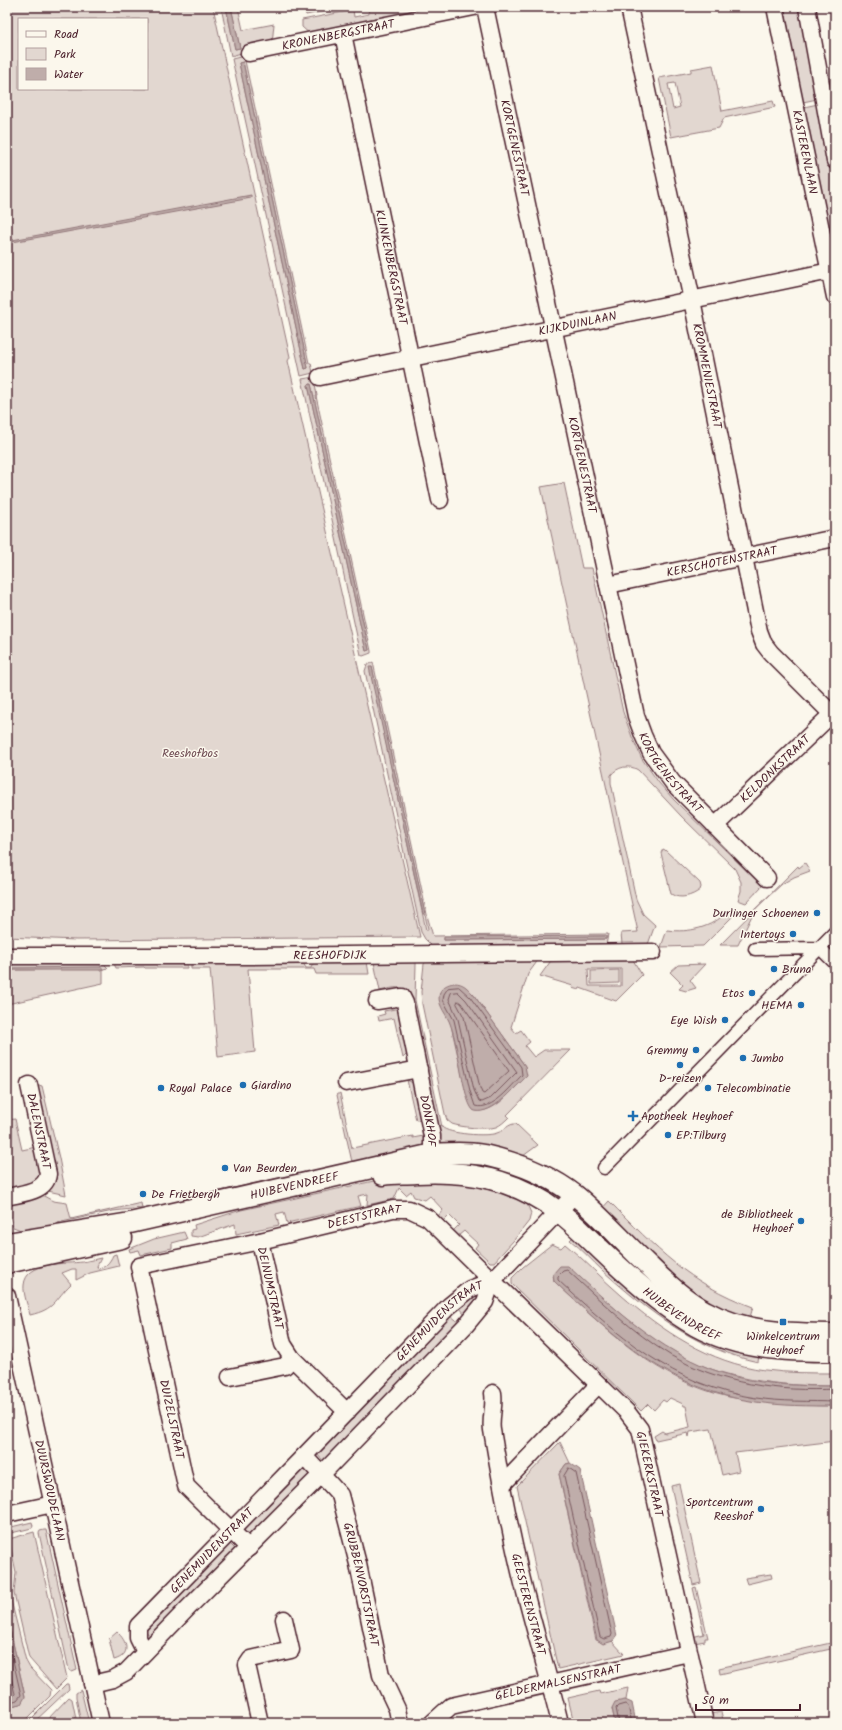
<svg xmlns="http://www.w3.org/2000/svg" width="842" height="1730" viewBox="0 0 842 1730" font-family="Kalam,sans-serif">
	<rect width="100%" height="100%" fill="#fbf7ec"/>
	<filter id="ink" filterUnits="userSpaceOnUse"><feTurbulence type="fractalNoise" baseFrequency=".025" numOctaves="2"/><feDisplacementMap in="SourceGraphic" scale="8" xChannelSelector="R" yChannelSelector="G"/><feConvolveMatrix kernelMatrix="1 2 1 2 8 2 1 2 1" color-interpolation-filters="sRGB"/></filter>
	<g filter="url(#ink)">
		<path fill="#e2d7d0" stroke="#967b7e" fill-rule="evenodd" d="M7 7H213L290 357 288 361 420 937 76 940 7 937ZM19 19H147V89H19Z
			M221 7H226L235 49 240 48 231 7H238L243 30 274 24 272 44 231 56Z
			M304 7H345L306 15Z
			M368 7H455L312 36 302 27V20L353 10 354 17 369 14Z
			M784 7H798L817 99 803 102Z
			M244 56 309 363H311L313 373 301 376 232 59ZM243 62 308 368 305 369 239 63Z
			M713 65 722 111 773 101 775 107 724 118 719 128 671 137 659 78 691 72V69ZM675 83 680 107 673 109 668 84Z
			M818 104 835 185V257L804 107Z
			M314 377 317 396H316L371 651V653L363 656 361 655 302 379ZM311 384 369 650 366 651 308 385Z
			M564 483 582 568H592L623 712 632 737 642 759 659 783 674 800 762 886 746 903 738 900 741 891V882L735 869 681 816 638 770C629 764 617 767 611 775V783L636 899 643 914 655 925 647 947H625L622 944 621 933 638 932 541 487Z
			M373 662 428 919 433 936 608 934 606 946 433 947 425 939 421 932 365 671 367 665ZM372 667 428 929V930H426L370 668ZM606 936V939L444 940V938Z
			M663 849 665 850 700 883 701 887 700 890C692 896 680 900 671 894L661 853Z
			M805 863 810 871 794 877 782 884 755 909 738 945H720L798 866 799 868Z
			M727 912 732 917 703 946 661 947 667 930C689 933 711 928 727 912Z
			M553 958 633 960 642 975 616 1001 580 988 579 990 572 988 573 986 540 976ZM588 969H621V986H589Z
			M539 959 528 974 511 1027 516 1033 521 1030 530 1042 525 1046 534 1057 544 1050H571L507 1115 509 1117C505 1121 501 1125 496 1127 487 1130 460 1127 452 1124L447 1120 445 1114 422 1004 421 992 424 964 427 960ZM473 994 525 1066 526 1076C513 1089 494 1116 473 1110L466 1092 450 1021Z
			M315 960 367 962 369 974H316L314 969H248L255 1052 218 1057 210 969H191V961H302L306 968H311Z
			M187 961V968H145L144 967 116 968 113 962Z
			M7 962H102L108 968 103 969V983L7 1004V970L103 969 7 968Z
			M374 962H416V964L415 1000 442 1127C448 1134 487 1137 497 1133 504 1131 509 1123 516 1124L538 1145 523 1156 441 1144 409 995C401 984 392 988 380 991Z
			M705 964 690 980 696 988 686 991 679 989 683 985 670 972 678 965Z
			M619 970V983L591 984V971Z
			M395 1009 400 1011 407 1054 403 1058 394 1018 379 1021 378 1016 385 1014 384 1011Z
			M407 1080 415 1084 424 1119 416 1120Z
			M36 1084 42 1086 59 1158 66 1195 48 1191 53 1184Z
			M340 1093 352 1148 413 1136V1138L428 1135V1139L420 1149 184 1202V1199L352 1162 337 1095Z
			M15 1119 22 1150 36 1147 42 1172 40 1180 7 1194V1120Z
			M451 1177 531 1202 527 1204 531 1213 529 1221 514 1240 494 1262H490L475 1248 478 1244 464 1231 458 1236 453 1231 459 1225 449 1215 443 1221 438 1216 443 1210 430 1196 425 1200 414 1197 411 1191 406 1195 399 1188 394 1199 367 1205 368 1194 358 1196 361 1206 287 1223 284 1212 276 1214 279 1225 236 1234 235 1224 198 1237 191 1236V1230L195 1229 194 1225 241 1210 383 1179Z
			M42 1195 53 1201 67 1203 71 1219 141 1203 142 1208 113 1211 57 1223V1226L21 1230 13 1227 7 1206Z
			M609 1201C657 1249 688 1283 753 1307L748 1324 711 1310 599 1212Z
			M591 1218 653 1280V1290L584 1225Z
			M184 1232 187 1239 172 1243V1248L141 1255 139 1250 130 1252 129 1249 154 1239Z
			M573 1237 759 1355 758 1362C696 1349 649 1312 603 1271 592 1261 582 1249 570 1240Z
			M552 1244 561 1248 565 1244C585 1260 602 1279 621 1295 662 1331 710 1363 765 1370 788 1373 812 1373 835 1373V1386C778 1386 723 1380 673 1352 651 1339 631 1322 612 1306 595 1292 577 1280 560 1268L553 1274 554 1281C605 1329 658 1381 729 1397 739 1399 749 1400 759 1401 785 1404 809 1406 835 1406V1441L735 1453 739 1471 722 1475 711 1429 690 1432 689 1437 688 1433 656 1440 654 1436 662 1431 665 1433 690 1427 686 1406H684L683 1404 670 1398 666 1402 663 1400 654 1410 648 1404 641 1411 512 1284V1278L523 1267Z
			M116 1254 119 1266 90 1273 76 1280V1269H72L62 1273 71 1284C54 1300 56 1309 30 1315 28 1306 23 1294 24 1285 26 1261 66 1264 83 1262 89 1261 95 1259 101 1258L97 1266 98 1269C105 1268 110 1262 113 1255Z
			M475 1295 479 1298 465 1314 459 1307Z
			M450 1316 459 1323 323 1461 317 1454Z
			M560 1442 570 1463 566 1464 559 1474 596 1640 604 1643 612 1641 624 1654 558 1669 517 1486Z
			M302 1467 310 1474 249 1537 242 1530Z
			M679 1484 701 1583 693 1585 671 1486Z
			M32 1522 33 1526 32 1528 7 1534V1528Z
			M44 1530H46L77 1670 72 1672 69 1670 39 1533 40 1531Z
			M34 1532 67 1678 56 1689 29 1658 14 1593 16 1572 9 1539Z
			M229 1543 236 1550 152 1637 144 1630Z
			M7 1549 12 1573 10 1596 26 1661 30 1668 51 1690 50 1696 23 1723H7V1707L20 1704 25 1696 7 1616Z
			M771 1574 772 1578 747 1584 745 1578Z
			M696 1587 708 1638H705V1641L694 1643 692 1637 704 1634 693 1588Z
			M117 1632C127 1641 132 1655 114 1660L109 1639Z
			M835 1642V1648L720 1674 719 1668Z
			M66 1684H68L69 1689 33 1723H27Z
			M628 1688 626 1700 612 1708 615 1723H574L568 1698 599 1691 600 1694Z
			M81 1690 89 1723H81L76 1697V1693Z
			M69 1697 72 1699 77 1723H44Z
			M721 1712 724 1723H711L709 1714Z"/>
		<path fill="#bfadaa" stroke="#907477" d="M226 7H231L240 48 235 49Z
			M243 62 308 368 305 369 239 63Z
			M251 195V198L7 243V241Z
			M311 384 369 650 366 651 308 385Z
			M369 667H372L425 914H423Z
			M606 936V939L444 940V937Z
			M102 967V970H7V968Z
			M454 983C464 983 467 988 473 994L525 1066 527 1076C515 1087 492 1115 475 1111 468 1109 464 1084 462 1077 459 1062 455 1034 449 1021 445 1012 436 1003 440 992 443 986 448 984 454 983Z
			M560 1266H568C618 1312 667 1359 736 1377 768 1385 802 1386 835 1386V1406C809 1406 782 1406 756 1402 671 1390 614 1338 554 1281L553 1274Z
			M570 1463 580 1470 617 1636 613 1641 603 1644 597 1640 559 1474 566 1464Z
			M7 1616 25 1697 21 1704 7 1707Z
			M625 1700 632 1703 636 1723H615L612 1708 615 1702Z"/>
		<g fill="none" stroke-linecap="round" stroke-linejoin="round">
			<path stroke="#79585e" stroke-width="1" d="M459 987 470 997 521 1067 522 1075C511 1086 493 1111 475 1106L470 1091 454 1020 443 1000 444 994 448 988Z
				M458 992 466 1000 517 1072 491 1098 482 1102 479 1101 474 1090 458 1019 449 999 451 993Z
				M458 1001 461 1003 509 1071 484 1094 482 1093 480 1088 464 1017 457 1004Z
				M835 1389C779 1392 720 1384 670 1355 632 1332 600 1300 567 1270L563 1271 558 1276V1280C617 1335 673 1386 756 1398 782 1402 809 1401 835 1402
				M569 1468 576 1473 612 1634 611 1637 604 1639 600 1637 564 1476Z
				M7 1634 21 1695 17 1700 7 1703
				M7 1659 15 1694 13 1696 7 1698
				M619 1723 616 1708 618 1706 625 1704 628 1706 632 1723"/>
			<g stroke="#4a1f2b" stroke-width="15">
				<path id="pedestrian" d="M755 949 820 948 835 963
					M604 1168 835 932"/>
			</g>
			<g stroke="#4a1f2b" stroke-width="19">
				<g id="minor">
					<path id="s1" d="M485 7 636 716 643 735 651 753 673 783 767 878"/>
					<path id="s2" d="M629 7 692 300 759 631 764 644 771 653 835 717"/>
					<path id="s3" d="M775 7 835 297"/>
					<path d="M807 7 835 161"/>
					<path id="s4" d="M343 34 440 500"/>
					<path id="s5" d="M249 53 474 7"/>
					<path id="s6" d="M320 377 835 270"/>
					<path id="s7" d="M608 585 835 538"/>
					<path id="s8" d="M715 826 835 711"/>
					<path id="s9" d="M7 956H249L653 952"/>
					<path id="s10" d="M377 1001 402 997 405 1003 432 1136V1164"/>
					<path d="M346 1083 419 1069"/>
					<path d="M7 1197C22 1193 46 1192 48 1174L29 1085"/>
					<path id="s11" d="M260 1241 283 1344 292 1358 347 1412"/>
					<path id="s12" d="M7 1296 101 1723"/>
					<path d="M230 1377 285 1366 292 1358"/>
					<path id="s13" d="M493 1393C495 1406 490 1418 492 1430 502 1490 514 1552 530 1611 540 1649 551 1685 560 1723"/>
					<path id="s14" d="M304 1456 340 1495 358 1564 381 1675 397 1709 400 1723"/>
					<path d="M503 1484 598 1385"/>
					<path d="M7 1514 53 1504"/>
					<path id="s15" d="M249 1548 186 1486 139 1266 260 1241 393 1209H409L428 1218 627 1412 640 1429 705 1723"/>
					<path id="s16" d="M145 1652 138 1638V1626L304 1456 449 1306 470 1289 492 1281"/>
					<path d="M92 1684 113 1679 126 1672 189 1607 322 1474 466 1325 485 1302 492 1281 574 1195"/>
					<path d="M260 1723 247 1665 251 1659 291 1650 284 1619"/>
					<path id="s17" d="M432 1723 451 1706 689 1653"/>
				</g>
			</g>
			<g stroke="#4a1f2b" stroke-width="23">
				<g id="tertiary">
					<path id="s18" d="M383 1175C393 1173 405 1174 416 1173 469 1170 515 1179 559 1212 573 1222 586 1236 599 1248 628 1276 662 1307 696 1326 740 1350 787 1351 835 1351"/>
					<path id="s19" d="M7 1243 130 1223 433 1154C450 1153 467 1152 484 1155 515 1162 549 1175 575 1195 601 1216 624 1243 649 1266 666 1283 684 1300 705 1311 744 1333 792 1334 835 1334"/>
					<path d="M7 1263 122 1238"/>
				</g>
			</g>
			<use href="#pedestrian" stroke="#fbf7ec" stroke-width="12"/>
			<use href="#minor" stroke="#fbf7ec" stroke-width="16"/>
			<use href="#tertiary" stroke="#fbf7ec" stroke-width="20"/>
		</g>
	</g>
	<g fill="#1f6fb2" stroke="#fbf7ec" stroke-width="1.5">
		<circle cx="817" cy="913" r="4"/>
		<circle cx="793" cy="934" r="4"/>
		<circle cx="774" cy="969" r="4"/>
		<circle cx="752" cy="993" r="4"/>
		<circle cx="801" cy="1005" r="4"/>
		<circle cx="725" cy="1020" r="4"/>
		<circle cx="696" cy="1050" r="4"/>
		<circle cx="743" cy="1058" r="4"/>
		<circle cx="680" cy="1065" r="4"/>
		<circle cx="243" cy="1085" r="4"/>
		<circle cx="161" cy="1088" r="4"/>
		<circle cx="708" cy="1088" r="4"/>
		<path d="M631 1110h4v4h4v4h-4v4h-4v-4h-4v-4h4z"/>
		<circle cx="668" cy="1135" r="4"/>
		<circle cx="225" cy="1168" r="4"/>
		<circle cx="143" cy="1194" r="4"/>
		<circle cx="801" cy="1221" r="4"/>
		<rect x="779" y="1318" width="8" height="8" rx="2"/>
		<circle cx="761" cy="1509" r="4"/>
	</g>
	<g text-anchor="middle" stroke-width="3" stroke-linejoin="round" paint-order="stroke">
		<g font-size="12" fill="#4a1f2b" stroke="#fbf7ec">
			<text dy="4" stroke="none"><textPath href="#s5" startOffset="91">KRONENBERGSTRAAT</textPath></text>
			<text dy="4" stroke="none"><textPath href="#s1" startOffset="144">KORTGENESTRAAT</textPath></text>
			<text dy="4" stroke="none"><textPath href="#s3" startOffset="148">KASTERENLAAN</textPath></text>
			<text dy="4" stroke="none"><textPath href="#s4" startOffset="238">KLINKENBERGSTRAAT</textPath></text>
			<text dy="4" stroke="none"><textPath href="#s6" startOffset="263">KIJKDUINLAAN</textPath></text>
			<text dy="4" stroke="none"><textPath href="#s2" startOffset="377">KROMMENIESTRAAT</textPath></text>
			<text dy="4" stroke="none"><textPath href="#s1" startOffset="468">KORTGENESTRAAT</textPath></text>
			<text dy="4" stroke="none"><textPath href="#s7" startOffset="116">KERSCHOTENSTRAAT</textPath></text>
			<text dy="4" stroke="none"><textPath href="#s8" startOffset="83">KELDONKSTRAAT</textPath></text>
			<text dy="4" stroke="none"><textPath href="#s1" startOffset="792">KORTGENESTRAAT</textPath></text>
			<text dy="4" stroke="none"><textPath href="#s9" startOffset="323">REESHOFDIJK</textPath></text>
			<text dy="4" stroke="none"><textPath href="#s10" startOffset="152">DONKHOF</textPath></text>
			<text transform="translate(39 1131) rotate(78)" y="4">DALENSTRAAT</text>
			<text dy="4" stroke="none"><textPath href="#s19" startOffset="293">HUIBEVENDREEF</textPath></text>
			<text dy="4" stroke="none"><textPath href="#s15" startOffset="544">DEESTSTRAAT</textPath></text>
			<text dy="4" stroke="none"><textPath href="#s11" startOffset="48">DEINUMSTRAAT</textPath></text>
			<text dy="4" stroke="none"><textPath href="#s18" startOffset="345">HUIBEVENDREEF</textPath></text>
			<text dy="4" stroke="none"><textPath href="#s16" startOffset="457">GENEMUIDENSTRAAT</textPath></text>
			<text transform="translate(172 1419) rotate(78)" y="4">DUIZELSTRAAT</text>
			<text dy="4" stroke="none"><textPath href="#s15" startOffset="956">GIEKERKSTRAAT</textPath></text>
			<text dy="4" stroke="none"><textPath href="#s12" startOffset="199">DUURSWOUDELAAN</textPath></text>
			<text dy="4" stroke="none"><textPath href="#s16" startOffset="133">GENEMUIDENSTRAAT</textPath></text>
			<text dy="4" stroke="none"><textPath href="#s14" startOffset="145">GRUBBENVORSTSTRAAT</textPath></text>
			<text dy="4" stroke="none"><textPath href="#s13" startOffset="215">GEESTERENSTRAAT</textPath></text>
			<text dy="4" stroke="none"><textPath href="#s17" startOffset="135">GELDERMALSENSTRAAT</textPath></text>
		</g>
		<g font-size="12" fill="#704d54" stroke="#fbf7ec">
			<text x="190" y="757">Reeshofbos</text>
		</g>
		<g font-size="12" fill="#4a1f2b" stroke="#fbf7ec" text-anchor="start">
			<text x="809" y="917" text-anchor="end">Durlinger Schoenen</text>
			<text x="785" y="938" text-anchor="end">Intertoys</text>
			<text x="782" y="973">Bruna</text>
			<text x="744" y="997" text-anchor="end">Etos</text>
			<text x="793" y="1009" text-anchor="end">HEMA</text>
			<text x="717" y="1024" text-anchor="end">Eye Wish</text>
			<text x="688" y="1054" text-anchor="end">Gremmy</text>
			<text x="751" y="1062">Jumbo</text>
			<text x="680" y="1082" text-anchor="middle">D-reizen</text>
			<text x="251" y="1089">Giardino</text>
			<text x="169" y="1092">Royal Palace</text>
			<text x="716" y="1092">Telecombinatie</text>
			<text x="641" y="1120">Apotheek Heyhoef</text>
			<text x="676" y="1139">EP:Tilburg</text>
			<text x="233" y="1172">Van Beurden</text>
			<text x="151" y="1198">De Frietbergh</text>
			<text x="793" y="1218" text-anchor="end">de Bibliotheek<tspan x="793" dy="14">Heyhoef</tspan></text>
			<text x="783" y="1340" text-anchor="middle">Winkelcentrum<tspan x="783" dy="14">Heyhoef</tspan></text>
			<text x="753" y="1506" text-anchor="end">Sportcentrum<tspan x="753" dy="14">Reeshof</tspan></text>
		</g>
	</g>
	<rect width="842" height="1730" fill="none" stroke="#fbf7ec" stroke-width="24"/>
	<rect x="12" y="12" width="818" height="1706" fill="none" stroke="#4a1f2b" stroke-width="1.5" filter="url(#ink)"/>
	<rect x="18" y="18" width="130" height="72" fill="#fbf7ec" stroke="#b4a19f"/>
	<rect x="26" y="31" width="20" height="6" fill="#fbf7ec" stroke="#b4a19f"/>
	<text x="54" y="38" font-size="12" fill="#4a1f2b">Road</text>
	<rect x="26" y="48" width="20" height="12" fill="#e2d7d0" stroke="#b4a19f"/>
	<text x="54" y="58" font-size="12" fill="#4a1f2b">Park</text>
	<rect x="26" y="68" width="20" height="12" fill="#bfadaa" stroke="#b4a19f"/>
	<text x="54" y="78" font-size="12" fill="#4a1f2b">Water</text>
	<path d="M696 1704v6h104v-6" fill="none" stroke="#4a1f2b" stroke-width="2"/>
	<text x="702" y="1704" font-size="12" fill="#4a1f2b" stroke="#fbf7ec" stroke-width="3" paint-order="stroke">50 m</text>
</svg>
